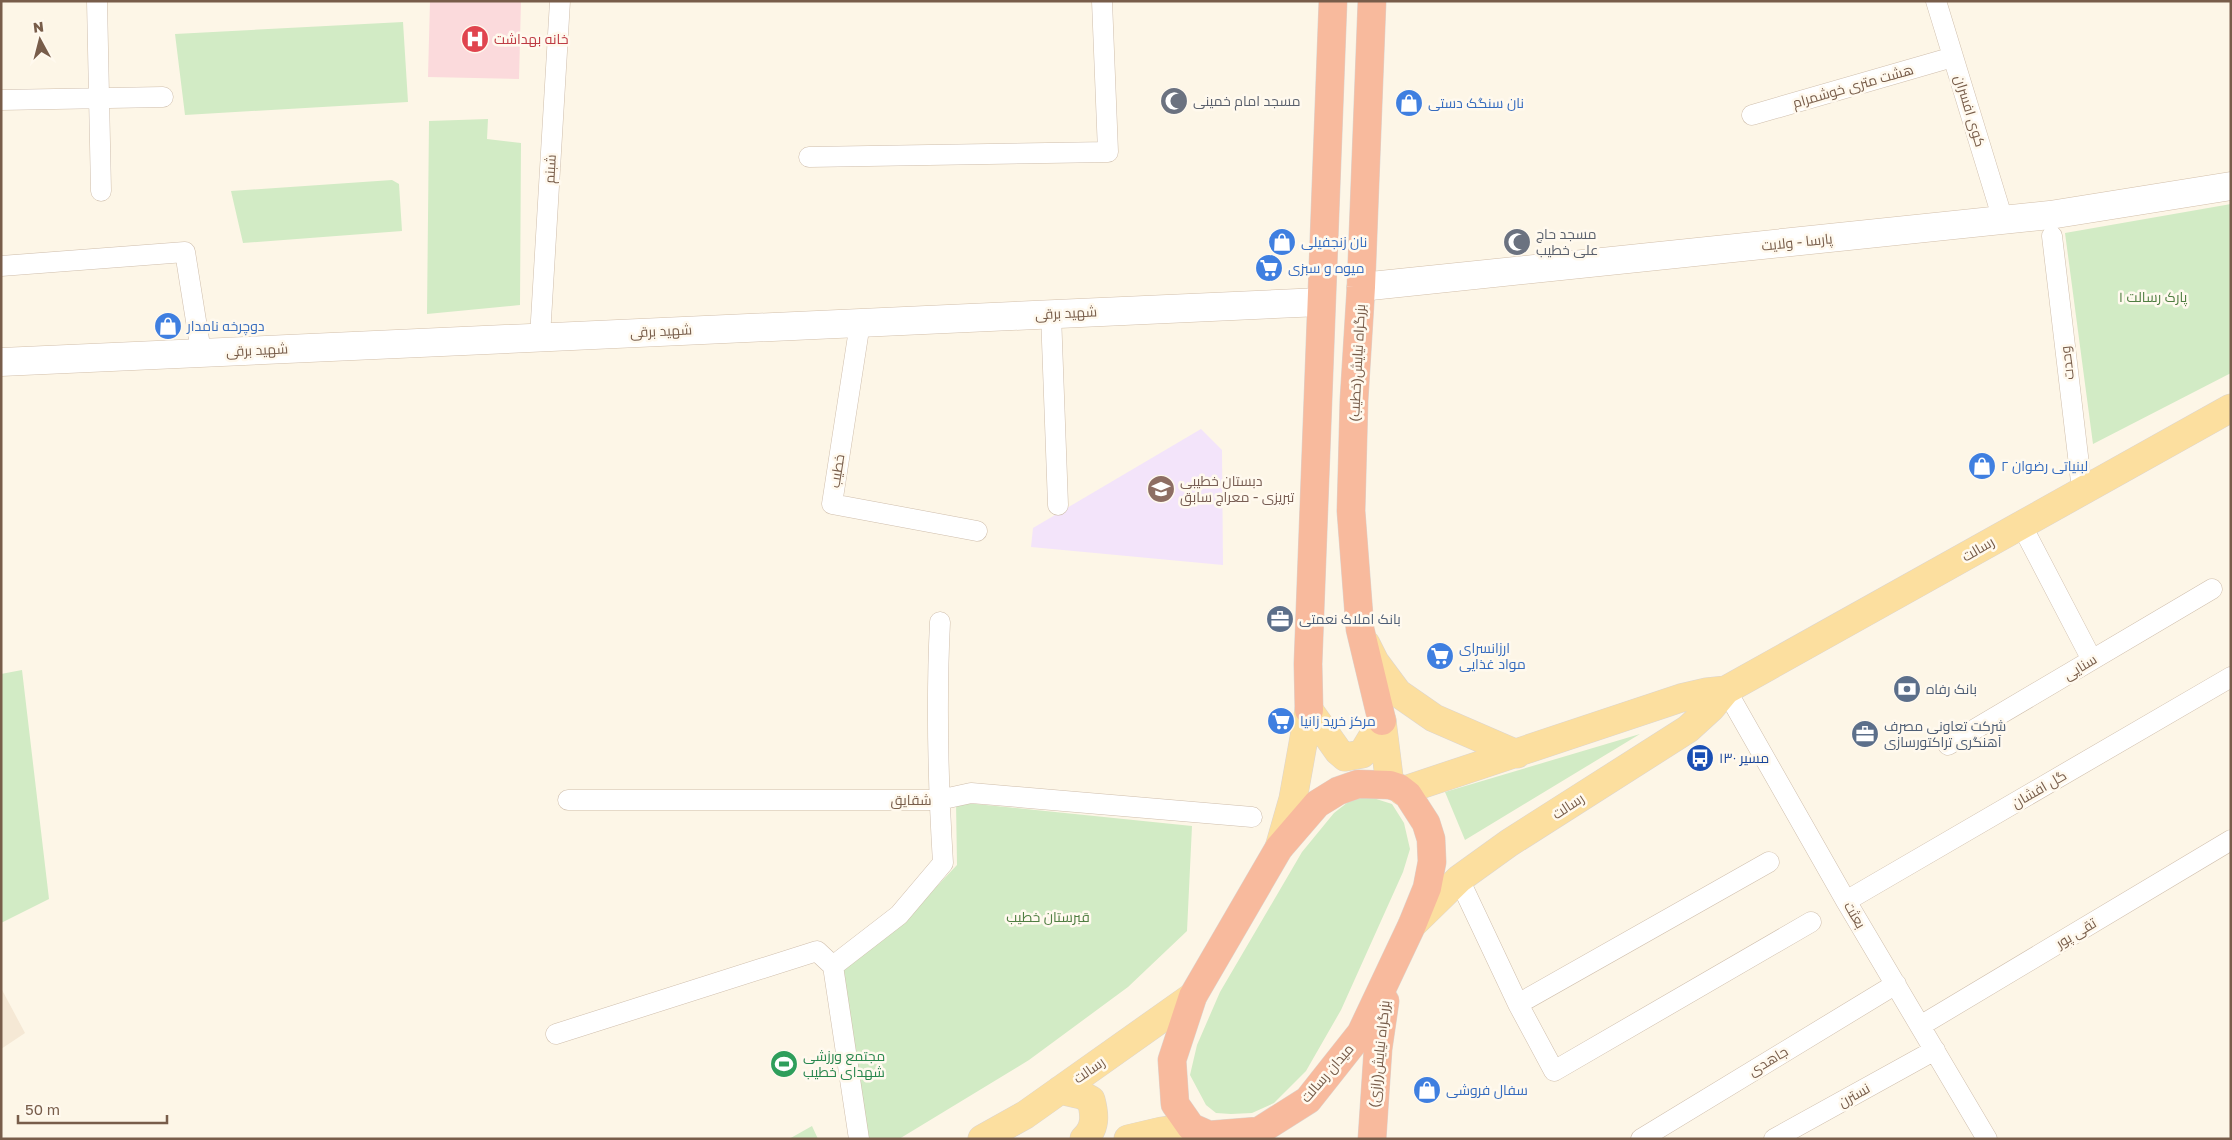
<svg xmlns="http://www.w3.org/2000/svg" width="2232" height="1140" viewBox="0 0 2232 1140" font-family="'Golos Text',Cairo,sans-serif">
	<rect width="100%" height="100%" fill="#fdf6e7"/>
	<path fill="#f5e8d5" d="M1 988 25 1033 1 1049Z"/>
	<path fill="#f3e4fa" d="M1201 429 1222 450 1223 565 1031 547 1033 528Z"/>
	<path fill="#fbdadc" d="M430 1H521L519 79 428 77Z"/>
	<path fill="#d2ebc5" d="M403 22 408 102 185 115 175 34Z
		M488 119 487 139 521 143 520 305 427 314 429 121Z
		M392 180 399 184 402 231 243 243 231 191Z
		M2231 204V373L2093 444 2065 233Z
		M22 670 49 899 1 923V674Z
		M1640 734 1465 840 1445 792Z
		M1370 797 1392 804 1404 823 1410 849 1403 872 1341 1010 1306 1071 1274 1103 1252 1113 1231 1114 1216 1113 1206 1105 1190 1075 1197 1045 1220 992 1302 852 1334 813 1352 799Z
		M956 802 1192 826 1187 931 1128 987 1029 1060 899 1139H865L843 969 905 920 957 865Z
		M812 1126 818 1139H789Z"/>
	<g fill="none" stroke-linecap="round" stroke-linejoin="round">
		<g stroke="#cfbeac" stroke-width="21">
			<path id="street" d="M97 1 101 191
				M1936 1 2003 220
				M1 100 163 97
				M1752 115 1953 57
				M809 157 1108 152 1102 1
				M2052 236 2082 490
				M1 266 185 252 201 352
				M1051 314 1058 505
				M860 323 832 504 977 531
				M540 337 560 1
				M2021 524 2092 660
				M1726 690 1846 901 1987 1139
				M1948 745 2212 589
				M568 800H939L971 793 1252 817
				M1459 879 1518 1004 1769 862
				M1846 901 2231 677
				M1518 1004 1554 1071 1811 922
				M1920 1026 2231 840
				M556 1034 817 951 833 966
				M859 1139 833 966 899 915 943 863C938 783 936 703 940 622
				M1641 1139 1896 984
				M1774 1139 1935 1050"/>
		</g>
		<g stroke="#d2bfaa" stroke-width="29">
			<path id="secondary" d="M1361 287 2050 215 2231 186
				M1 362 1321 302"/>
		</g>
		<g stroke="#dcd5d0" stroke-width="29">
			<path id="primary" d="M1366 644 1375 662 1398 693 1434 718 1517 754
				M1309 710 1338 751 1345 757 1362 754 1382 721
				M1382 721 1390 785
				M1402 791 1681 698 1707 692 1726 690
				M1279 848 1293 799 1309 710
				M1412 925 1459 879 1509 843 1688 729 1711 708 1726 690 2231 408
				M1060 1090 1082 1095 1091 1100C1095 1115 1096 1128 1084 1139
				M982 1139 1025 1115 1193 996
				M1128 1139 1162 1131 1191 1127"/>
		</g>
		<g stroke="#dcd5d0" stroke-width="29">
			<path id="highway" d="M1372 1 1361 287 1354 400 1351 511 1360 629 1382 721
				M1309 710 1308 664 1333 1
				M1358 784 1390 785 1399 788 1408 795 1426 823 1431 839 1432 862 1427 888 1412 925 1361 1033 1308 1100 1259 1131 1209 1135 1191 1127 1175 1104 1172 1060 1193 996 1279 848 1317 804 1338 791Z
				M1372 1139 1378 1049 1385 1001"/>
		</g>
		<use href="#street" stroke="#fff" stroke-width="20"/>
		<use href="#secondary" stroke="#fff" stroke-width="28"/>
		<use href="#primary" stroke="#fcdf9f" stroke-width="28"/>
		<use href="#highway" stroke="#f8ba9d" stroke-width="28"/>
	</g>
	<defs>
		<g id="hospital-disc" transform="scale(1.4375)"><circle r="9.5" fill="#e0444e" stroke="#fff9ee"/><path d="M-5-5h3v3.5h4V-5h3V5h-3V1.5h-4V5h-3Z" fill="#fff"/></g>
		<g id="mosque-disc" transform="scale(1.4375)"><circle r="9.5" fill="#6b7280" stroke="#fff9ee"/><path d="M3.5-4.9A6 6 0 1 0 3.5 4.9A5 5 0 1 1 3.5-4.9Z" fill="#fff"/></g>
		<g id="shop-disc" transform="scale(1.4375)"><circle r="9.5" fill="#3f7fe0" stroke="#fff9ee"/><path d="M-5-2.5h2.3a2.7 3.5 0 0 1 5.4 0H5L5.5 6h-11ZM-1.5-2.5h3a1.5 2.3 0 0 0-3 0Z" fill="#fff"/></g>
		<g id="supermarket-disc" transform="scale(1.4375)"><circle r="9.5" fill="#3f7fe0" stroke="#fff9ee"/><path d="M-6-5.5h2.5l.6 2H6L4.5 2H-2.5L-4.4-4H-6ZM-1.5 3.2a1.3 1.3 0 1 0 .1 0ZM3 3.2a1.3 1.3 0 1 0 .1 0Z" fill="#fff"/></g>
		<g id="school-disc" transform="scale(1.4375)"><circle r="9.5" fill="#8d6e63" stroke="#fff9ee"/><path d="M0-5L7-2L0 1L-7-2ZM-4 1L0 2.5L4 1V4Q0 6-4 4Z" fill="#fff"/></g>
		<g id="office-disc" transform="scale(1.4375)"><circle r="9.5" fill="#5c6f8a" stroke="#fff9ee"/><path d="M-6-3h4V-5.5h4V-3h4V5H-6ZM-1-4.5V-3h2v-1.5ZM-6 0V1H6V0Z" fill="#fff"/></g>
		<g id="bank-disc" transform="scale(1.4375)"><circle r="9.5" fill="#5c6f8a" stroke="#fff9ee"/><path d="M-6-4H6V4H-6ZM0-2.3a2.3 2.3 0 1 0 0 4.6a2.3 2.3 0 1 0 0-4.6Z" fill="#fff"/></g>
		<g id="bus-disc" transform="scale(1.4375)"><circle r="9.5" fill="#1a4fb4" stroke="#fff9ee"/><path d="M-5-6H5V4H4V6H2V4H-2V6H-4V4H-5ZM-3.5-4V0h7V-4ZM-3.5 1.2v1.5H-2V1.2ZM2 1.2v1.5H3.5V1.2Z" fill="#fff"/></g>
		<g id="stadium-disc" transform="scale(1.4375)"><circle r="9.5" fill="#2e9e5b" stroke="#fff9ee"/><path d="M0-5a6.5 5 0 1 0 0 10a6.5 5 0 1 0 0-10ZM-3.5-1.8h7v3.6h-7Z" fill="#fff"/></g>
	</defs>
	<g fill-rule="evenodd">
		<use href="#hospital-disc" x="475" y="39"/>
		<use href="#mosque-disc" x="1174" y="101"/>
		<use href="#shop-disc" x="1409" y="103"/>
		<use href="#shop-disc" x="1282" y="242"/>
		<use href="#mosque-disc" x="1517" y="242"/>
		<use href="#supermarket-disc" x="1269" y="268"/>
		<use href="#shop-disc" x="168" y="326"/>
		<use href="#shop-disc" x="1982" y="466"/>
		<use href="#school-disc" x="1161" y="489"/>
		<use href="#office-disc" x="1280" y="619"/>
		<use href="#supermarket-disc" x="1440" y="656"/>
		<use href="#bank-disc" x="1907" y="689"/>
		<use href="#supermarket-disc" x="1281" y="721"/>
		<use href="#office-disc" x="1865" y="734"/>
		<use href="#bus-disc" x="1700" y="758"/>
		<use href="#stadium-disc" x="784" y="1064"/>
		<use href="#shop-disc" x="1427" y="1090"/>
	</g>
	<g text-anchor="middle" stroke-width="5" stroke-linejoin="round" paint-order="stroke">
		<g font-size="14" fill="#be3a42" stroke="#fff9ee" text-anchor="start">
			<text x="494" y="44">خانه بهداشت</text>
		</g>
		<g font-size="14" fill="#785d4a" stroke="#fff9ee">
			<text transform="translate(1853 86) rotate(-16)" y="5">هشت متری خوشمرام</text>
			<text transform="translate(1970 111) rotate(73)" y="5">کوی افسران</text>
			<text transform="translate(550 169) rotate(-87)" y="5">شبنم</text>
			<text transform="translate(1797 242) rotate(-6)" y="5">پارسا - ولایت</text>
			<text transform="translate(1066 313) rotate(-3)" y="5">شهید برقی</text>
			<text transform="translate(661 331) rotate(-3)" y="5">شهید برقی</text>
			<text transform="translate(257 350) rotate(-3)" y="5">شهید برقی</text>
			<text transform="translate(1357 363) rotate(-87)" y="5">بزرگراه نیایش(خطیب)</text>
			<text transform="translate(2067 363) rotate(-97)" y="5">وحدت</text>
			<text transform="translate(837 471) rotate(-81)" y="5">خطیب</text>
			<text transform="translate(1978 549) rotate(-30)" y="5">رسالت</text>
			<text transform="translate(2080 667) rotate(-31)" y="5">سنایی</text>
			<text transform="translate(2039 789) rotate(-30)" y="5">گل افشان</text>
			<text x="911" y="805">شقایق</text>
			<text transform="translate(1568 806) rotate(-33)" y="5">رسالت</text>
			<text transform="translate(1855 915) rotate(60)" y="5">بعثت</text>
			<text transform="translate(2076 933) rotate(-31)" y="5">تقی پور</text>
			<text transform="translate(1379 1054) rotate(-84)" y="5">بزرگراه نیایش(رازی)</text>
			<text transform="translate(1768 1061) rotate(-31)" y="5">جاهدی</text>
			<text transform="translate(1089 1070) rotate(-35)" y="5">رسالت</text>
			<text transform="translate(1327 1073) rotate(-49)" y="5">میدان رسالت</text>
			<text transform="translate(1854 1095) rotate(-29)" y="5">نسترن</text>
		</g>
		<g font-size="14" fill="#5b616d" stroke="#fff9ee" text-anchor="start">
			<text x="1193" y="106">مسجد امام خمینی</text>
			<text x="1536" y="239">مسجد حاج<tspan x="1536" dy="16">علی خطیب</tspan></text>
		</g>
		<g font-size="14" fill="#366cbe" stroke="#fff9ee" text-anchor="start">
			<text x="1428" y="108">نان سنگک دستی</text>
			<text x="1301" y="247">نان زنجفیلی</text>
			<text x="1288" y="273">میوه و سبزی</text>
			<text x="187" y="331">دوچرخه نامدار</text>
			<text x="2001" y="471">لبنیاتی رضوان ۲</text>
			<text x="1459" y="653">ارزانسرای<tspan x="1459" dy="16">مواد غذایی</tspan></text>
			<text x="1300" y="726">مرکز خرید زانیا</text>
			<text x="1446" y="1095">سفال فروشی</text>
		</g>
		<g font-size="14" fill="#507e42" stroke="#fff9ee">
			<text x="2153" y="302">پارک رسالت ۱</text>
			<text x="1048" y="922">قبرستان خطیب</text>
		</g>
		<g font-size="14" fill="#785e54" stroke="#fff9ee" text-anchor="start">
			<text x="1180" y="486">دبستان خطیبی<tspan x="1180" dy="16">تبریزی - معراج سابق</tspan></text>
		</g>
		<g font-size="14" fill="#4e5e75" stroke="#fff9ee" text-anchor="start">
			<text x="1299" y="624">بانک املاک نعمتی</text>
			<text x="1926" y="694">بانک رفاه</text>
			<text x="1884" y="731">شرکت تعاونی مصرف<tspan x="1884" dy="16">آهنگری تراکتورسازی</tspan></text>
		</g>
		<g font-size="14" fill="#164399" stroke="#fff9ee" text-anchor="start">
			<text x="1719" y="763">مسیر ۱۳۰</text>
		</g>
		<g font-size="14" fill="#27864d" stroke="#fff9ee" text-anchor="start">
			<text x="803" y="1061">مجتمع ورزشی<tspan x="803" dy="16">شهدای خطیب</tspan></text>
		</g>
	</g>
	<rect width="2232" height="1140" fill="none" stroke="#785d4a" stroke-width="5"/>
	<g transform="translate(40 40) rotate(353)" stroke="#fff9ee" stroke-width="4" paint-order="stroke">
	<path d="M0-4L9 19L0 12L-9 19Z" fill="#785d4a"/>
	<text y="-8" font-size="14" font-weight="bold" text-anchor="middle" fill="#785d4a">N</text>
	</g>
	<path d="M18 1115v8h149v-8" fill="none" stroke="#785d4a" stroke-width="2.5"/>
	<text x="25" y="1115" font-size="15" fill="#785d4a" stroke="#fff9ee" stroke-width="4" paint-order="stroke">50 m</text>
</svg>
